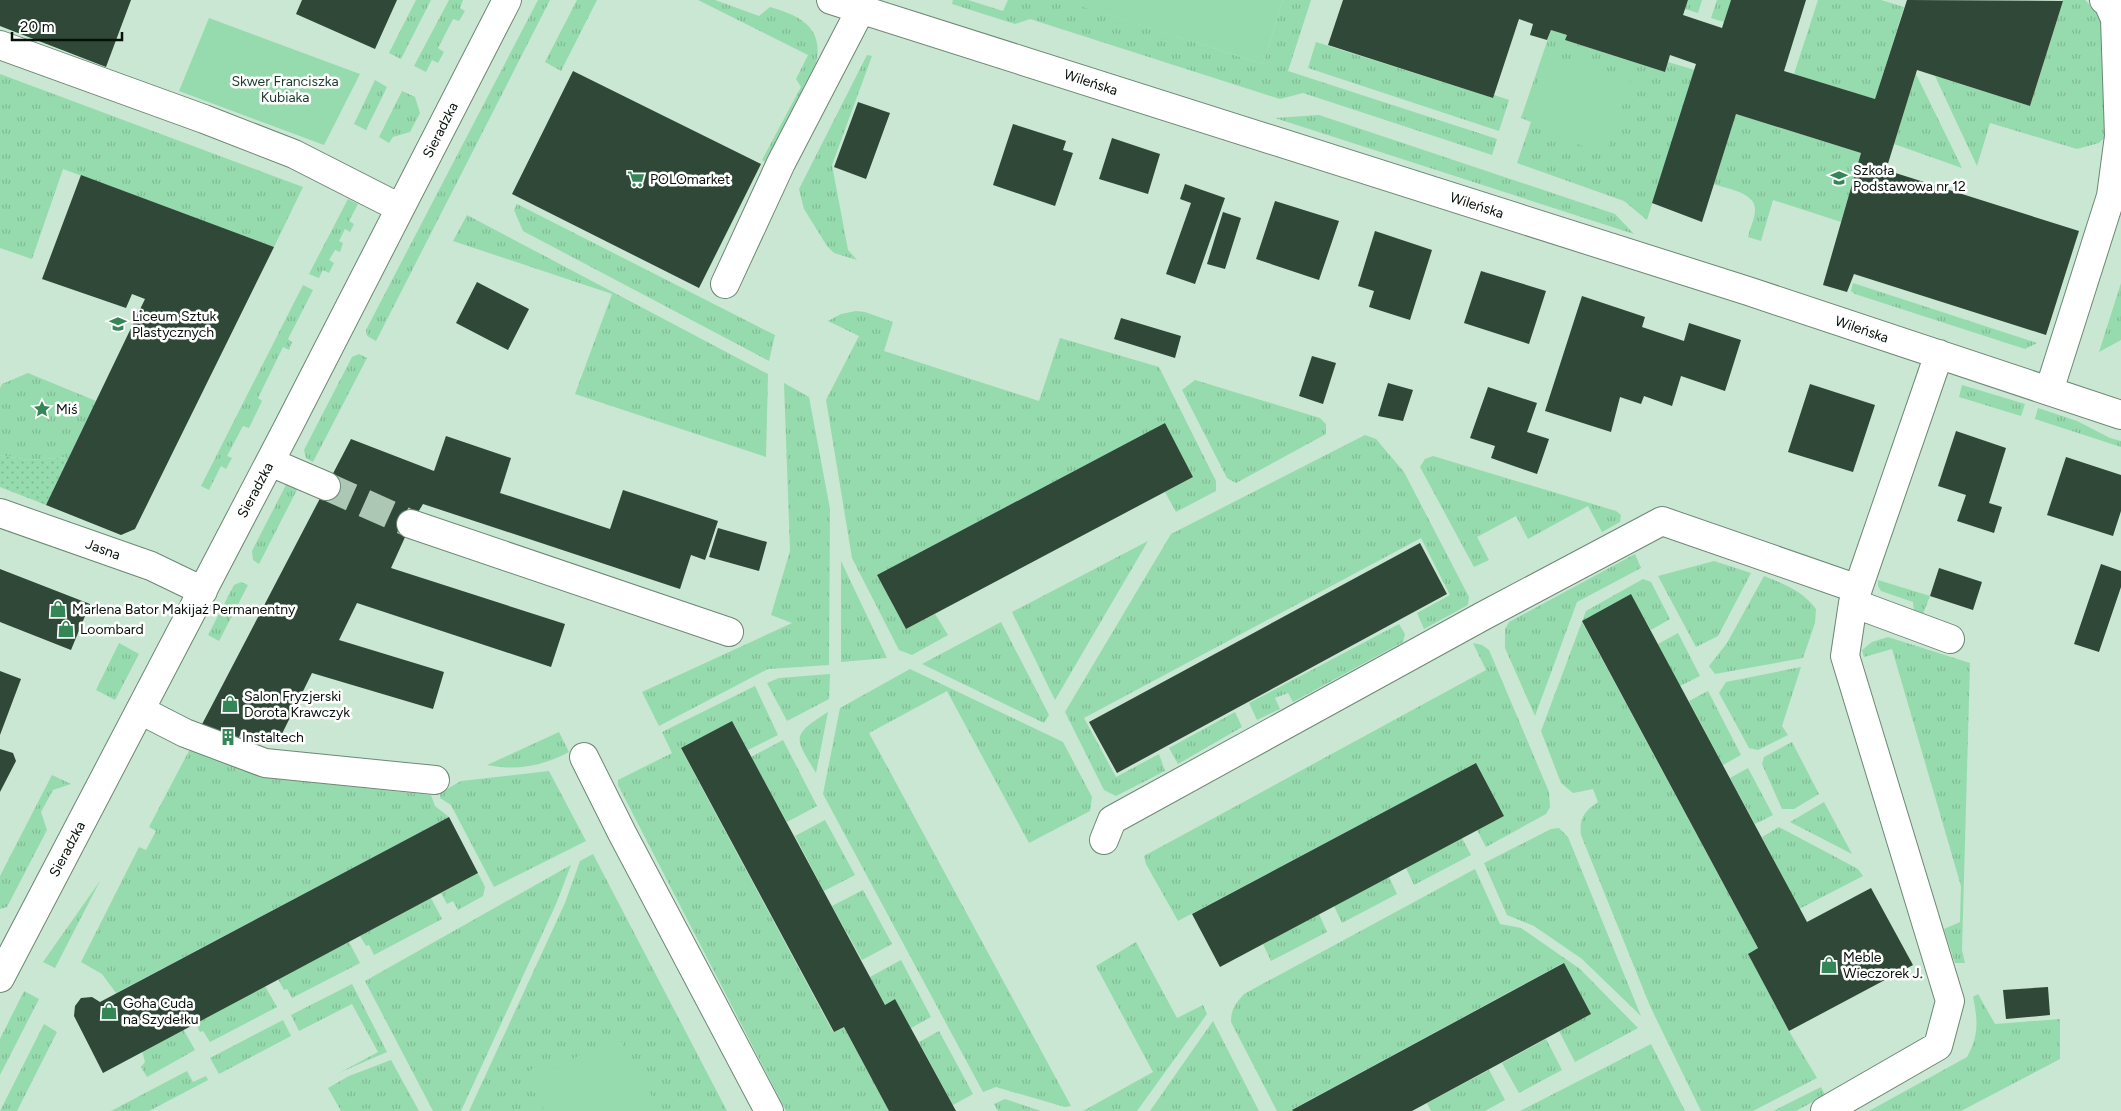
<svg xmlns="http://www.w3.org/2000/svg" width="2121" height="1111" viewBox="0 0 2121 1111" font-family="Figtree,sans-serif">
	<defs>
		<pattern id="grass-tufts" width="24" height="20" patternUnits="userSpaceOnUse" patternTransform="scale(1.25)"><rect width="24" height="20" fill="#95dbad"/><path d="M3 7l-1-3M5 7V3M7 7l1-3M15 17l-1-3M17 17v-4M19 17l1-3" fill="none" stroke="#7fbb94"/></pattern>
		<pattern id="garden-dots" width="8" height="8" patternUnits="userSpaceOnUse" patternTransform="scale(1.25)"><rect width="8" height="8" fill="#95dbad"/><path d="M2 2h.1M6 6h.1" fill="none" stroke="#7fbb94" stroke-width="1.8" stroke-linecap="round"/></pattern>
	</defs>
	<rect width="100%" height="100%" fill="#c9e7d2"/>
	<path fill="url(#grass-tufts)" d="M416 0H431L401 59 389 53Z
		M449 0H463L460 8 465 11 459 21 453 19 438 48 444 52 438 63 432 60 426 72 414 66Z
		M538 0H550L376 341 367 336 366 330Z
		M577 0H597L561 71 545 62Z
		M698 0H715L759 16 770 7C801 16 824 28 816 63L765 162 762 160 801 87 796 79 808 55Z
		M953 0H968L1003 11 1008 0H1073L1072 3 1263 64 1283 0H1311L1288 71 1497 139 1492 155 1303 93 1280 99 1030 19 1015 24 952 4Z
		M1688 0H1702L1698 13 1685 9Z
		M1717 0H1731L1724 22 1711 18Z
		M1818 0H1881L1904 7 1875 99 1794 74Z
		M2061 0H2085L2096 11 2105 24 2106 136 2099 143 2077 149 1990 123 1977 166 1935 76 2030 106 2063 1Z
		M1551 30 1567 35 1565 40 1665 72 1668 62 1695 70 1647 220 1624 201 1517 163 1531 122 1521 118Z
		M1316 42 1493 98 1494 95 1509 100 1499 131 1308 68Z
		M867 55 872 56 832 165 848 250 857 260 834 253 827 246 804 209 799 189Z
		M0 74 303 187 274 247 63 169 32 259 0 248Z
		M1916 74 1962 168 1894 144Z
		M375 80 387 87 366 130 354 124Z
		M402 91 415 97 420 113 410 132 393 137 389 143 379 137Z
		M1736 114 1861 153 1841 222 1773 200 1761 241 1748 237C1750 228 1755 218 1755 210 1756 192 1726 189 1714 184Z
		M1319 115 1615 214 1634 234 1275 118Z
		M348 199 358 204 349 221 354 224 350 232 345 229 339 241 343 243 340 252 335 250 329 260 334 263 329 273 323 270 319 278 309 274Z
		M517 204 775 335 769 361 523 231 514 210Z
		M467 215 768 374 766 457 575 394 612 294 453 241Z
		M1853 283 2037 343 2025 349 1855 294 1851 291Z
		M2121 283V340L2099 352Z
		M303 285 313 290 288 339 292 342 289 350 283 347 258 398 262 401 249 428 243 426 227 456 232 458 226 469 221 466 209 490 201 486Z
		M856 311 865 312 893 322 884 351 1039 401 1060 338 1159 367 1216 481V491L1176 512 1165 492 1193 477 1165 423 877 575 906 629 935 614 948 635 912 655 899 650 852 558 826 400 859 336 828 321 841 314Z
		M359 354 367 358 313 462 306 458 304 450 352 357Z
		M28 373 96 401 69 457 28 460 0 455V388L2 384Z
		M1195 380 1320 418 1326 424V434L1236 483 1227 478 1182 390Z
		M784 383 809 397 830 509 829 665 768 669 659 726 642 692 792 623 771 615 790 551Z
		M1962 385 2025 404 2021 416 1959 397Z
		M2038 408 2077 421 2110 438 2121 441V447L2035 419Z
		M1365 435 1376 439 1404 472 1469 597 1468 605 1424 629 1417 613 1450 595 1421 538 1084 718 1116 777 1159 754 1165 771 1116 796 1104 790 1065 712 1171 534Z
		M1433 456 1616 511 1621 515 1620 522 1602 532 1588 506 1528 539 1516 516 1477 537 1489 560 1474 567 1420 467 1425 459Z
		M289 479 302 480 259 564 253 560 252 551Z
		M1148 541 1055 700 1012 612Z
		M1635 554 1641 568 1577 602 1535 716 1505 648V629L1509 622Z
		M841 561 887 658 841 662Z
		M1714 561 1751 573 1718 636 1696 647 1658 576Z
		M1764 576C1784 584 1803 591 1816 609L1815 623 1803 658 1715 674 1709 666 1727 643Z
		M1643 579 1651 582 1670 619 1651 630 1631 595 1582 622 1758 948 1748 954 1789 1031 1817 1078 1753 1111H1701L1650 1006 1581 835C1579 819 1584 811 1598 802L1593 789 1573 793 1561 783 1541 731 1586 611Z
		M1878 580 1930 596 1923 614 1914 611 1913 602 1881 591 1878 586Z
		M241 582 248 585 219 641 208 635 234 585Z
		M1001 622 1049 715 1044 723 922 664Z
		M1399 624 1405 634 1403 642 1293 702 1288 693 1275 698 1280 709 1257 720 1249 703Z
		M1678 633 1700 676 1680 686 1658 644Z
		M1888 637 1970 663 1962 950 1965 963H1955L1944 929 1960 922 1961 886 1892 649 1864 657 1862 650 1872 642Z
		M119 643 139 654 115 700 96 690Z
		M1473 643 1482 645 1489 650 1549 792 1550 807 1546 814 1486 847 1477 830 1504 816 1476 763 1178 921 1146 864 1144 856 1486 670Z
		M1801 667 1782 726 1788 735 1758 750 1749 748 1719 693 1726 682Z
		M910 669 1063 742 1092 797 1090 811 1029 843 947 691 869 733 1071 1106 1065 1107 996 1087 983 1092 823 794 840 708Z
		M830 674 829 699 787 721 767 683 779 678Z
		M755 686 778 735 748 750 732 721 681 749 833 1032 844 1027 889 1111H786L618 785V780L672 753 662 732Z
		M1708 691 1741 755 1723 765 1689 701Z
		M828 712 816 773C794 736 791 736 828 712Z
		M1235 712 1242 727 1178 764 1169 748Z
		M559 732 569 752C543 766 516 771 487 765Z
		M783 740 817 806 787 822 751 757Z
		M1792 742 1819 794 1794 809H1782L1762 764 1764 757Z
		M192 745 269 778 431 795 435 806 449 817 116 993 102 974 81 962 139 847 146 850 156 831 149 827Z
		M1748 768 1773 815 1755 824 1730 778Z
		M549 771 586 841 494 887 451 805 440 798V793L461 781Z
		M52 775 71 784 53 790 41 812 47 830 7 907 0 909V876Z
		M1824 802 1852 854 1790 822Z
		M825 820 855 875 824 891 795 836Z
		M1779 827 1858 869 1863 876 1799 909 1762 837Z
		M1559 828 1568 837 1641 1016 1582 959 1534 926 1507 915 1484 863 1551 829Z
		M1462 838 1471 855 1414 885 1406 868Z
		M593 854 727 1111H469L565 903 580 861Z
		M571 865 556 904 461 1111H433L365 981Z
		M1475 869 1500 924 1521 928 1580 969 1638 1028 1575 1062 1559 1031 1591 1014 1563 963 1293 1109V1111H1277L1231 1022C1231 1009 1236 1003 1244 994Z
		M478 873 485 887 483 896 458 910 453 901 447 904 441 893Z
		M1389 877 1397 894 1342 923 1334 906Z
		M100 881 55 968 43 962Z
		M863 890 892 944 862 960 832 906Z
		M431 898 442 919 374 955 369 945 366 946 360 936Z
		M1319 914 1327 932 1271 961 1263 944Z
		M349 942 360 963 292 998 287 989 284 990 278 979Z
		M1136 942 1177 1018 1203 1005 1207 1014 1137 1111H1083L1153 1072 1096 966Z
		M901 960 931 1017 911 1028 895 999 885 1005 870 977Z
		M352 984 387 1052 341 1072 378 1052 352 1004 299 1031 291 1015Z
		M265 986 277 1007 210 1042 203 1031 200 1032 195 1023Z
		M24 991 39 999 0 1075V1039Z
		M1978 994 1995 1024 2060 1019V1059L1961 1111H1869L1967 1057C1979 1035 1978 1021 1973 997Z
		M283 1020 291 1036 219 1074 210 1058Z
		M1213 1021 1259 1111H1150Z
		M44 1024 57 1032 17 1111H0Z
		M183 1029 195 1050 147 1077 141 1067 145 1062 142 1051Z
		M939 1031 973 1094 953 1105 919 1042Z
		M1546 1039 1562 1070 1519 1093 1502 1063Z
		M1651 1044 1685 1111H1520Z
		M391 1060 419 1111H341L328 1088 349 1076Z
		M1489 1070 1505 1100 1485 1111H1431L1427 1103Z
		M187 1071 193 1082 206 1076 208 1080 149 1111H111Z
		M1821 1087 1825 1095 1796 1111H1773Z
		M1005 1099 1041 1111H998L994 1104Z"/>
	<path fill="#95dbad" d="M1073 0H1283L1263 64 1071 3Z
		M209 18 360 74 324 145 179 91Z
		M1545 58 1570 67 1573 60 1631 79 1606 154 1548 134 1552 124 1526 115Z
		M617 1034 660 1111H545L524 1074 544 1062 550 1072Z"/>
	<path fill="url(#garden-dots)" d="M0 455 28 460 69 457 46 505 0 487Z"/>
	<path fill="#2f4837" d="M0 0H131L106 67 0 26Z
		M302 0H397L375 49 296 14Z
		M1343 0H1688L1683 15 1722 28 1731 0H1806L1784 71 1875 99 1907 0 2063 1 2030 106 1917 70 1886 170 2079 231 2046 335 1854 274 1847 292 1823 285 1861 153 1736 114 1702 222 1652 203 1696 64 1670 55 1665 72 1565 40 1567 35 1551 30 1547 40 1530 35 1533 24 1519 19 1493 98 1328 45Z
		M573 71 761 164 699 288 512 194Z
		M858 102 890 113 866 179 834 167Z
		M1013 124 1066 141 1063 150 1073 153 1055 206 993 185Z
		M1112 138 1160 154 1148 194 1099 179Z
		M81 175 274 247 135 529 121 535 46 505 145 299 132 294 126 308 42 279Z
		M1185 184 1225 198 1195 284 1166 274 1191 203 1180 199Z
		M1275 201 1339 221 1319 280 1256 259Z
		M1223 212 1241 218 1225 269 1207 264Z
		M1375 231 1432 250 1410 320 1369 307 1374 291 1358 286Z
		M1481 271 1546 291 1529 344 1464 323Z
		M477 282 529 309 508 350 456 323Z
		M1582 296 1645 317 1642 327 1684 341 1689 323 1741 340 1725 391 1681 376 1672 406 1644 396 1641 404 1620 397 1611 432 1545 411Z
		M1121 318 1181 336 1175 358 1114 339Z
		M1312 356 1336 363 1323 404 1299 396Z
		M1388 383 1413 390 1403 421 1378 416Z
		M1810 384 1875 405 1853 472 1788 452Z
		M1488 387 1537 403 1527 432 1549 439 1537 474 1491 458 1495 446 1470 438Z
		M1165 423 1193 477 906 629 877 575Z
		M1956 431 2006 448 1989 503 2002 507 1994 533 1957 521 1966 495 1938 486Z
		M446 436 511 458 500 493 610 529 623 490 718 521 705 560 691 555 680 589 423 504 411 524 391 568 565 624 551 667 357 603 339 640 444 672 433 709 312 673 277 744 242 730 236 745 199 730 351 439 434 471Z
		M2066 457 2121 475V511L2113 536 2047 515Z
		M718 528 767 542 759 571 709 557Z
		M1420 543 1447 594 1117 773 1089 722Z
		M2101 564 2121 571V587L2099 652 2074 644Z
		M1939 568 1982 582 1973 610 1930 596Z
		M0 569 90 604 71 650 0 622Z
		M1631 594 1807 922 1871 888 1913 965 1789 1031 1748 954 1758 948 1582 621Z
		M0 671 21 679 0 735Z
		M732 721 885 1005 895 999 956 1111H889L844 1027 834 1032 681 748Z
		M0 749 13 753 16 761 0 792Z
		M1476 763 1504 816 1220 967 1192 914Z
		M449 817 478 873 103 1073 74 1016 75 1006 81 998 92 997 100 1002Z
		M1564 963 1591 1014 1412 1111H1293L1292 1110Z
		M2048 987 2050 1015 2006 1019 2003 990Z"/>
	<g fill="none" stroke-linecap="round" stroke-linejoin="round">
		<path stroke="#acc7b4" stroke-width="28" stroke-dasharray="28 14" stroke-linecap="butt" d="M326 486 411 524"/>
		<g stroke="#6c8875" stroke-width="30">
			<path id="minor" d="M831 0 1748 291 2121 415
				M0 45 204 119 294 154 400 208
				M725 284 781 163 861 9
				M2049 391 2111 196 2119 136 2115 19 2108 3 2104 0
				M270 462 326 486
				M0 513 151 566 203 591
				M411 524 729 632
				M1853 603 1950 639
				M140 710 185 733 265 763 435 780
				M584 757 622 833 769 1111
				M1104 840 1112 820 1483 616 1662 521 1858 589
				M0 978 287 429 507 0
				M1825 1111 1938 1046 1950 1001 1845 656 1853 603 1939 354"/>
		</g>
		<use href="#minor" stroke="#fff" stroke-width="28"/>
	</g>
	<defs>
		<g id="school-bare" transform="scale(1.35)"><path d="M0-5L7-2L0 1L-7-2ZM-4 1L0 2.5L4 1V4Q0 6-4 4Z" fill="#358657" stroke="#fff" stroke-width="2.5" paint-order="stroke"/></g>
		<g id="supermarket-bare" transform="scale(1.35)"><path d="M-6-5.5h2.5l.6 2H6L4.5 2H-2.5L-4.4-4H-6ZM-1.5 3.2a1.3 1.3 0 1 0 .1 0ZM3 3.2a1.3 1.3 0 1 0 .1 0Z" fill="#358657" stroke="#fff" stroke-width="2.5" paint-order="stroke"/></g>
		<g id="sight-bare" transform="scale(1.35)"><path d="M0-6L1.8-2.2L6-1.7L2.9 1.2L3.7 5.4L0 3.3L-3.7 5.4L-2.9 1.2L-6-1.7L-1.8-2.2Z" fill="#358657" stroke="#fff" stroke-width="2.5" paint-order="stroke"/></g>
		<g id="shop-bare" transform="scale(1.35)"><path d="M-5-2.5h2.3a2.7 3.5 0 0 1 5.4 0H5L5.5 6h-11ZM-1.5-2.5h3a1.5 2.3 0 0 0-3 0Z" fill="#358657" stroke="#fff" stroke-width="2.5" paint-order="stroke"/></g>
		<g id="building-bare" transform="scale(1.35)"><path d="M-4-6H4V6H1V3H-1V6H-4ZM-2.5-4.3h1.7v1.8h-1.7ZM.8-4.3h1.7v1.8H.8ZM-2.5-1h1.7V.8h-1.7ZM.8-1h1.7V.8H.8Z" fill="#358657" stroke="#fff" stroke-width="2.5" paint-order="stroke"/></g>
	</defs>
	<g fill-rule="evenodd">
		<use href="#school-bare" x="1839" y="178"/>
		<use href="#supermarket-bare" x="636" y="179"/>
		<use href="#school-bare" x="118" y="324"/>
		<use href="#sight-bare" x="42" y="409"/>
		<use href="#shop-bare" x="58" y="609"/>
		<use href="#shop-bare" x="66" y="629"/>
		<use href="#shop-bare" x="230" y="704"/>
		<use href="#building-bare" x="228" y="737"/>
		<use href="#shop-bare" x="1829" y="965"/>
		<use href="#shop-bare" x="109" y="1011"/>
	</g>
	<g text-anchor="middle" stroke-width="5" stroke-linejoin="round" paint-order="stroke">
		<g font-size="14" fill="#1a3d28" stroke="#fff">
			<text x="285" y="86">Skwer Franciszka<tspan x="285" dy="16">Kubiaka</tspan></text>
		</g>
		<g font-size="14" fill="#07110a" stroke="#fff">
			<text transform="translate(1091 82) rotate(18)" y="5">Wileńska</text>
			<text transform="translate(440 130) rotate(-63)" y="5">Sieradzka</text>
			<text transform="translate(1477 205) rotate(18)" y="5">Wileńska</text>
			<text transform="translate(1862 329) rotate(19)" y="5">Wileńska</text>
			<text transform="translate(255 490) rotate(-62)" y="5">Sieradzka</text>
			<text transform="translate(103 549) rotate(20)" y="5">Jasna</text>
			<text transform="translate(67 849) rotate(-62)" y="5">Sieradzka</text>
		</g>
		<g font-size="14" fill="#07110a" stroke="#fff" text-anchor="start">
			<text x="1853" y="175">Szkoła<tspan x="1853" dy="16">Podstawowa nr 12</tspan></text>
			<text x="650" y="184">POLOmarket</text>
			<text x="132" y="321">Liceum Sztuk<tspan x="132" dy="16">Plastycznych</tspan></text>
			<text x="56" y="414">Miś</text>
			<text x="72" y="614">Marlena Bator Makijaż Permanentny</text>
			<text x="80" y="634">Loombard</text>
			<text x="244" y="701">Salon Fryzjerski<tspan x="244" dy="16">Dorota Krawczyk</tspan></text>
			<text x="242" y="742">Instaltech</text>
			<text x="1843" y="962">Meble<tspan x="1843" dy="16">Wieczorek J.</tspan></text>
			<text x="123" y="1008">Goha Cuda<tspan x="123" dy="16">na Szydełku</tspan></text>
		</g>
	</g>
	<path d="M12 32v8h110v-8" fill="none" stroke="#07110a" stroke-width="2.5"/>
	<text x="20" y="32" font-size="15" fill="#07110a" stroke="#ffffff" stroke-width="4" paint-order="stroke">20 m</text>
</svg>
